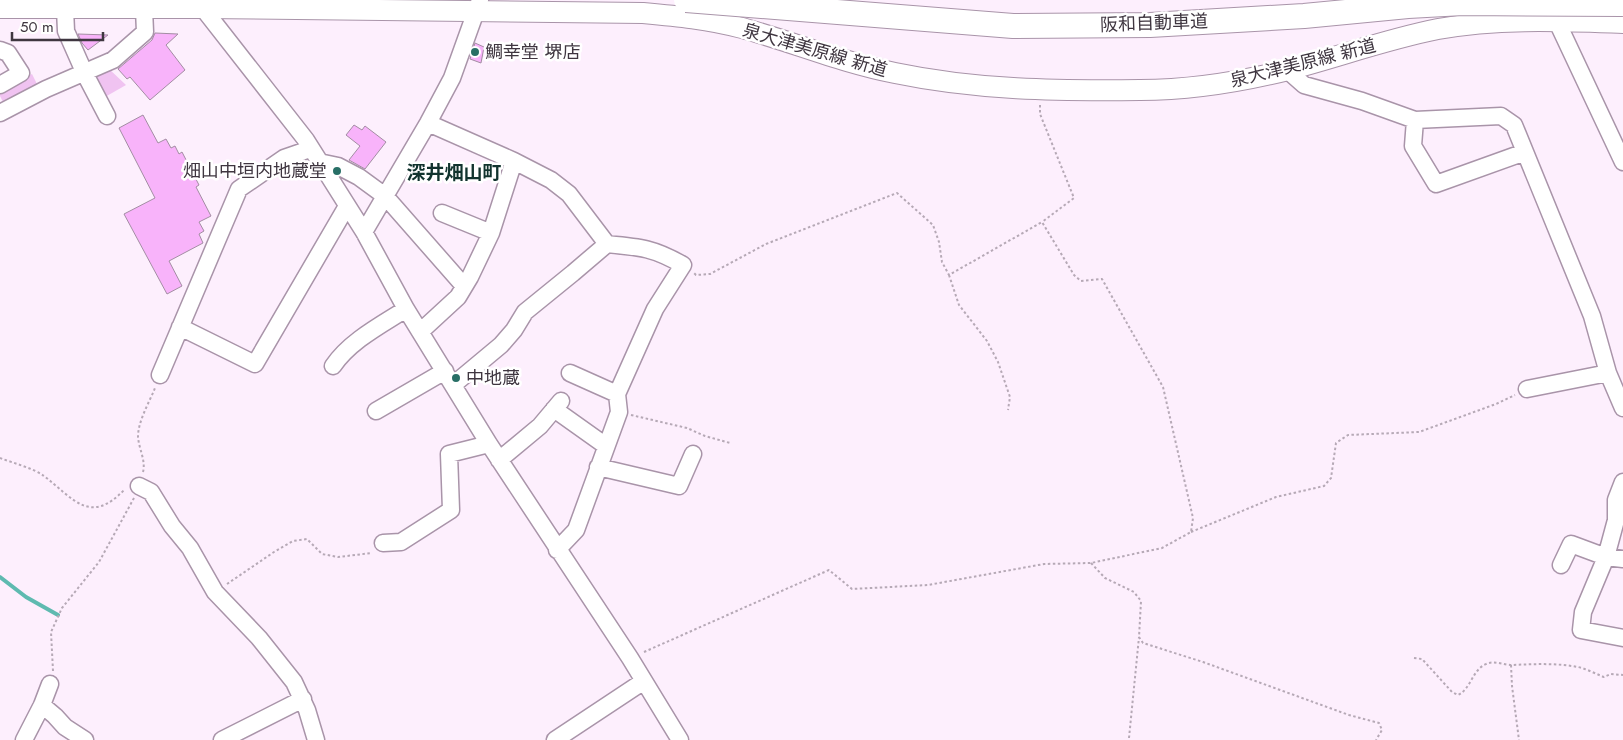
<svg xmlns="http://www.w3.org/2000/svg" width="1623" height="740" viewBox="0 0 1623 740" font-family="Jost,'Noto Sans JP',sans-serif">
	<rect width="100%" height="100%" fill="#fdeffd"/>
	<path fill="#f0c3f1" d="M108 68 126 85 105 97 93 76Z
		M32 74 38 86 4 104 0 96V90Z"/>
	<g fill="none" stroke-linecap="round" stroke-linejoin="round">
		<path stroke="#5ebab0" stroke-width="4" d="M0 577 26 597 58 615"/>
	</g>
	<path fill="#f8b3fa" stroke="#a38da3" d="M155 33 178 34 166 45 185 70 150 100 130 77 127 79 118 69 152 40Z
		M78 34 108 35 88 50 82 43Z
		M475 43 484 47 481 63 470 59Z
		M143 115 158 143 166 139 171 148 175 146 179 154 182 152 199 185 196 187 211 216 199 222 204 231 199 234 203 243 169 261 182 286 167 294 124 214 155 198 119 128Z
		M354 125 362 130 365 126 386 142 365 169 349 160 360 146 346 135Z"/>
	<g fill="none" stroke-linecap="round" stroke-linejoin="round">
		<g stroke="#a994a9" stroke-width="19">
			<path id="minor" d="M198 2 306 140 364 232 406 309 489 444 630 658 680 740
				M65 9 66 31 85 74 107 116
				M1552 11 1623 162
				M0 50 8 53 21 73 0 85
				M1287 70 1304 85 1362 101 1415 120 1501 116 1514 125 1592 316 1608 373 1623 408
				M0 113 46 89 113 60 145 32 144 9
				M1415 120 1413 146 1436 184 1525 152
				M428 123 514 161 551 180 569 194 607 244C640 247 654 248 683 265L655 309 617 394 619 412 576 530 557 550
				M319 162 338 166 359 177 385 196 464 286
				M442 213 491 233
				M364 232 428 123 452 78 480 0
				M180 327 255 364 347 206
				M420 332 458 297 470 277 491 233 514 161
				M333 366C350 341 381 325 406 309
				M570 373 617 394
				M160 375 239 189 284 158 310 149
				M453 385 501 345 514 330 525 312 573 273 607 244
				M1527 389 1608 373
				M554 409 606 446
				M376 411 445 371
				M499 460 540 426 561 401
				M598 467 679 486 693 454
				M1623 482 1616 500V520L1606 557 1623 559
				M139 486 151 492 172 526 190 548 215 592 259 638 294 682 307 710 316 740
				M383 543 401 542 451 510 449 454 489 444
				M1561 565 1571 544 1606 557 1583 612 1581 630 1623 638
				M42 705 55 716 65 727 85 740
				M24 740 42 705 50 684
				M222 740 303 699
				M555 740 644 681"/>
		</g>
		<g stroke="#a994a9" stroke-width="22">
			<path id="major" d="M0 8H203L643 13C676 16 709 19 742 28 793 42 843 63 895 73 976 90 1057 91 1140 90 1189 90 1240 82 1288 70 1338 57 1387 39 1438 29 1499 18 1562 21 1623 23"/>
		</g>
		<path stroke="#b6a9b6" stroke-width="2" stroke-dasharray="2.5 2.5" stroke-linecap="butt" d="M1040 105V114L1074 198 1042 222
			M949 275 959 305 987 341 998 362 1010 397 1008 410
			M631 415 687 428 705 436 730 443
			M0 458C13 463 33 468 44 476 74 499 90 526 125 489
			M143 472C146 461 139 449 138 437 138 421 149 403 155 388
			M1191 532 1276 497 1324 486 1331 478 1336 443 1348 435 1419 432 1496 404 1515 395
			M1091 563 1105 578 1134 592 1141 601 1139 637 1143 643 1203 662 1349 715 1379 723 1382 730 1376 740
			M227 584 274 552 293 541 307 539 322 554 338 557 372 553
			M644 652 829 570 852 589 928 585 1044 564 1091 563 1162 548 1191 532 1193 518 1163 387 1102 279 1081 281 1074 275 1042 222 949 275 942 262 939 242 933 225 897 193 766 244 710 274 696 275 694 273
			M1414 658 1422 659 1452 692 1458 695C1471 689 1472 670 1486 664 1494 660 1504 665 1512 665 1534 664 1557 663 1578 667 1587 669 1596 674 1604 677L1611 674 1623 675
			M1511 665 1512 686 1519 740
			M53 671 51 632 62 608 99 562 134 498
			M1129 738 1139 637"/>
		<use href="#minor" stroke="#fff" stroke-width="16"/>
		<use href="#major" stroke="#fff" stroke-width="20"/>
		<g stroke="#a994a9" stroke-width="26" stroke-linecap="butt">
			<path id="highway-bridge" d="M686 0 1013 26 1150 25 1304 16 1408 6 1463 3 1623 4"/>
		</g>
		<use href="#highway-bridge" stroke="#fff" stroke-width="24"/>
	</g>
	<g fill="#286f66" stroke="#fff" stroke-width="2">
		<circle cx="475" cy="52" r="5"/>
		<circle cx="337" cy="171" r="5"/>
		<circle cx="456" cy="378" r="5"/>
	</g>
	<g text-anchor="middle" stroke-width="5" stroke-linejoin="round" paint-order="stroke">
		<g font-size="18" fill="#3f3640" stroke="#fff">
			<text transform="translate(1154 23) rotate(-2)" y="6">阪和自動車道</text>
			<text transform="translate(815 50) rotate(16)" y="6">泉大津美原線 新道</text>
			<text transform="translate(1303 63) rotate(-14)" y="6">泉大津美原線 新道</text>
		</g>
		<g font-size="18" fill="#3f3640" stroke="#fff" text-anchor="start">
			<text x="485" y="58">鯛幸堂 堺店</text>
			<text x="327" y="177" text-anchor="end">畑山中垣内地蔵堂</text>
			<text x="466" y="384">中地蔵</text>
		</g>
		<g font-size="19" font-weight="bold" fill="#11332e" stroke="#fff">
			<text x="454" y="179">深井畑山町</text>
		</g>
	</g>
	<path d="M12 32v8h91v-8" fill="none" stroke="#3f3640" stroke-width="2.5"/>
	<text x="20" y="32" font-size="15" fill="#3f3640" stroke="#ffffff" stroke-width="4" paint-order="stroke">50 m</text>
</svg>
